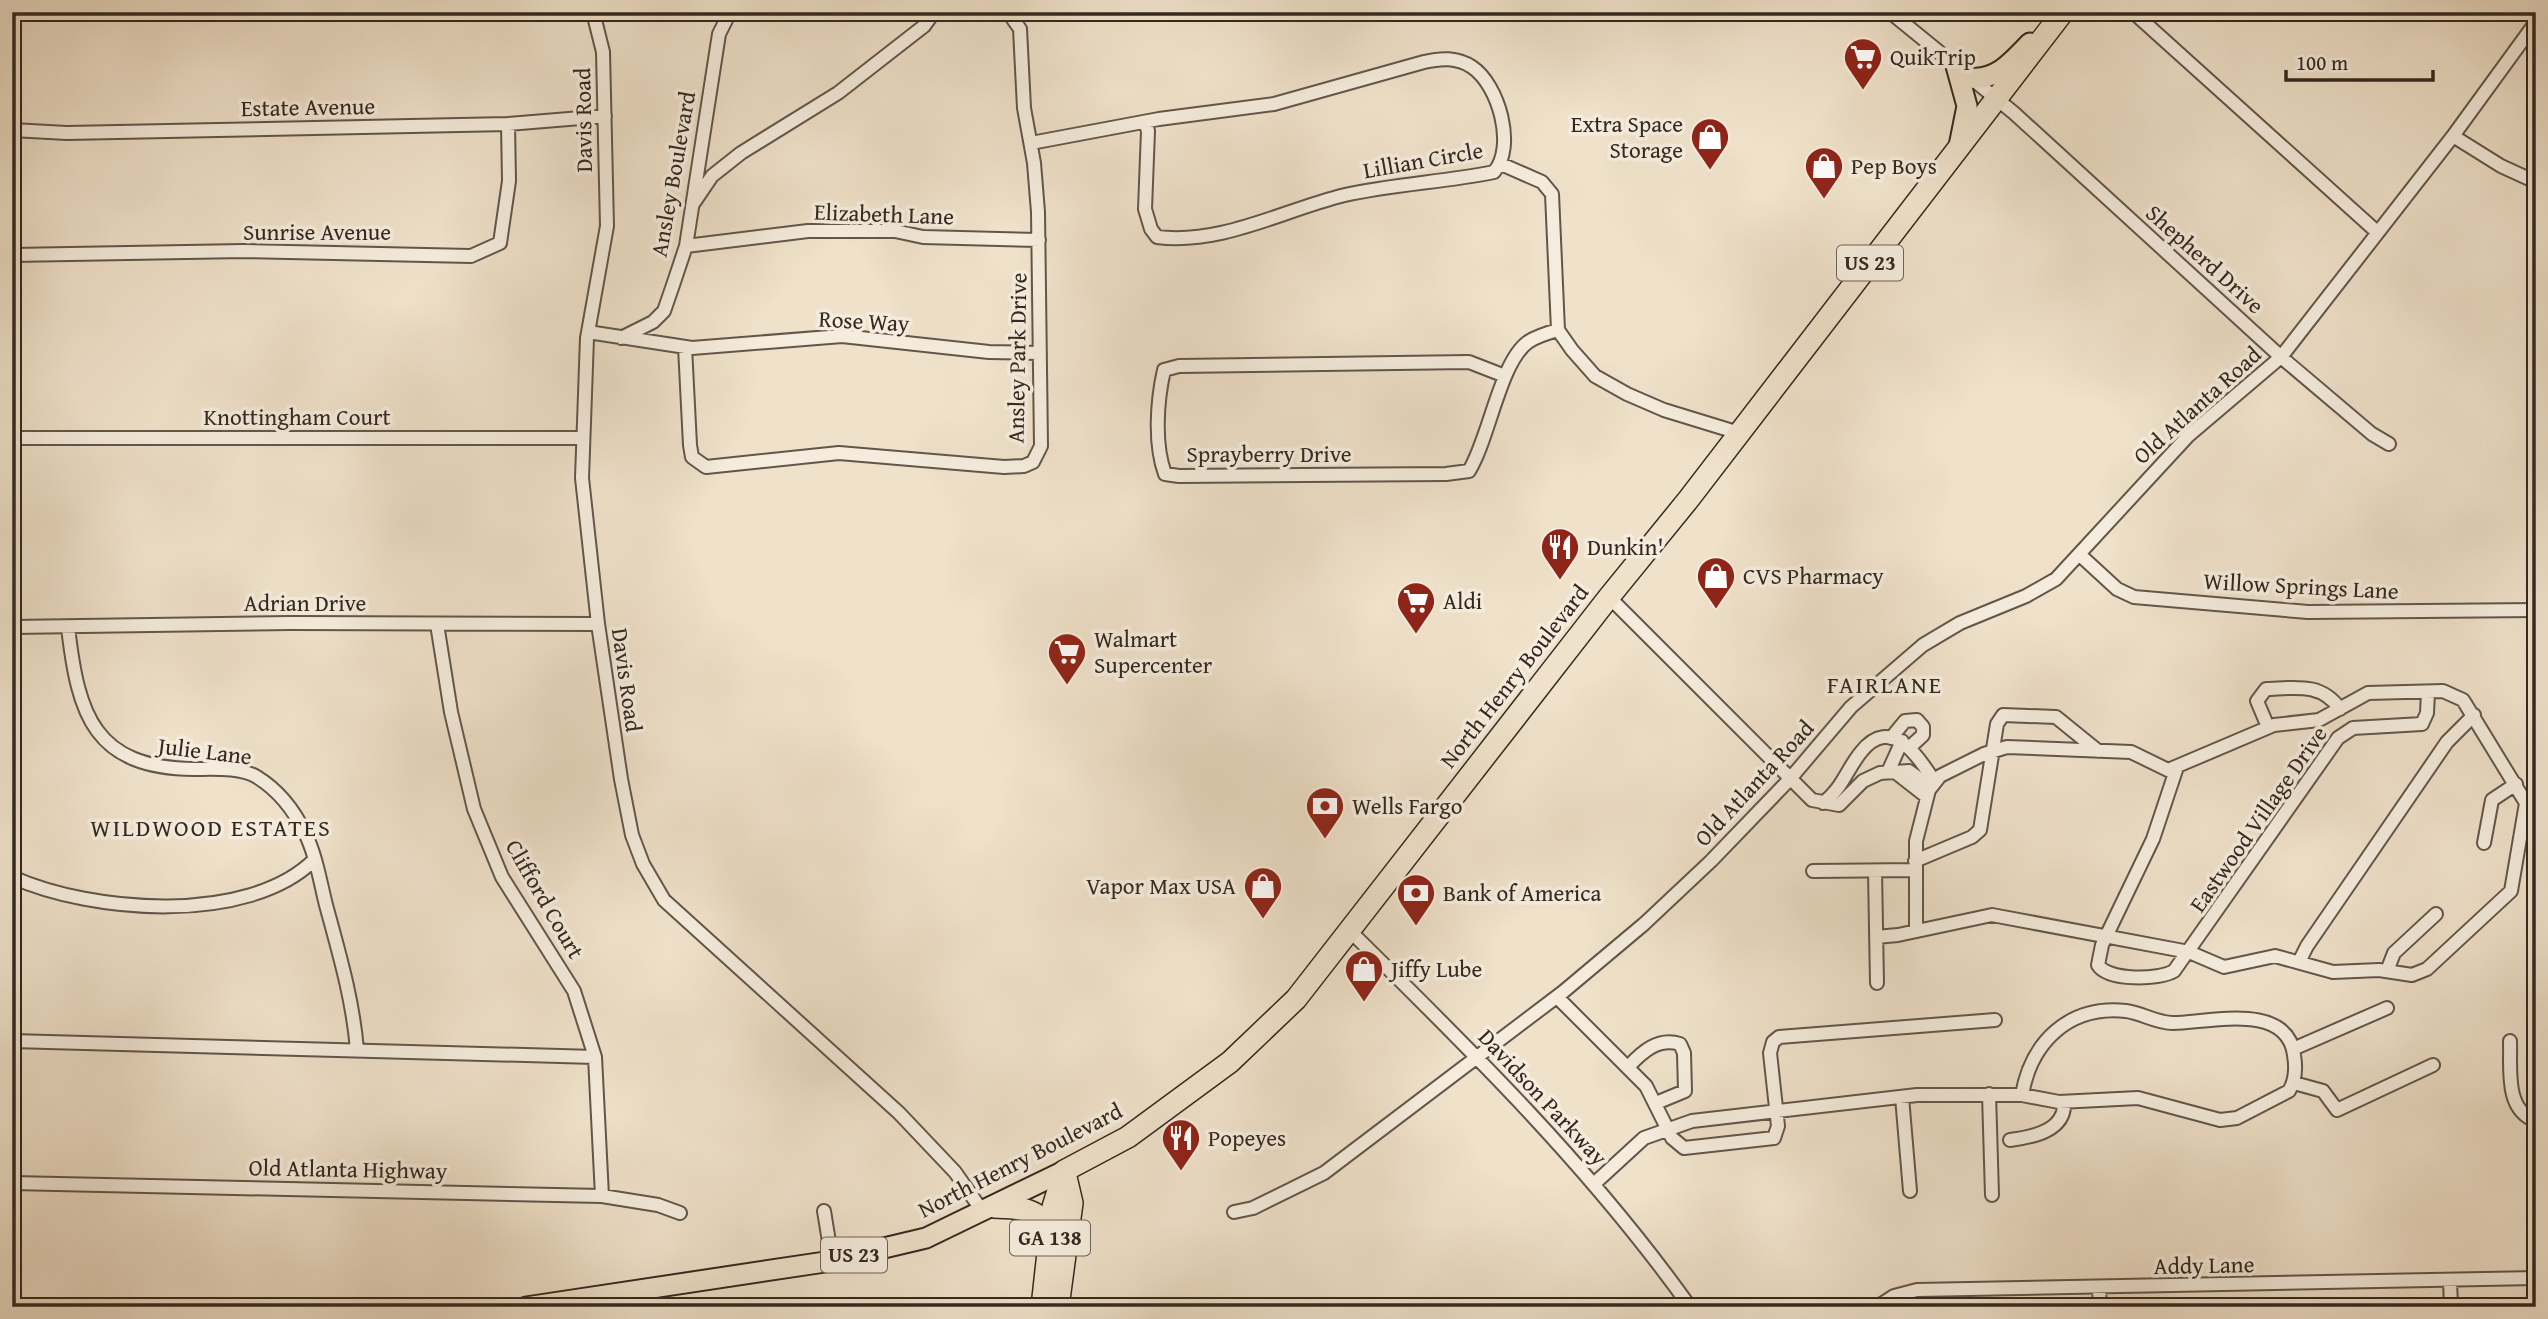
<svg xmlns="http://www.w3.org/2000/svg" width="2548" height="1319" viewBox="0 0 2548 1319" font-family="'Gentium Book Plus',serif">
	<rect width="100%" height="100%" fill="#efe1ca"/>
	<filter id="stains"><feTurbulence type="fractalNoise" baseFrequency=".00286" numOctaves="4"/><feColorMatrix values="0 0 0 0 .2 0 0 0 0 .09 0 0 0 0 .02 0 0 0 .5 -.17"/></filter>
	<radialGradient id="worn" r=".72"><stop offset=".6" stop-color="#630" stop-opacity="0"/><stop offset="1" stop-color="#630" stop-opacity=".3"/></radialGradient>
	<g fill="none" stroke-linecap="round" stroke-linejoin="round">
		<g stroke="#62564b" stroke-width="16">
			<path id="street" d="M593 12 603 52 607 226 587 338 582 478 598 624 621 779 632 835 643 864 664 900 899 1113 955 1172 983 1212
				M1890 12 2014 113 2281 357 2372 434 2389 444
				M2133 12 2377 232
				M12 130 67 133 508 124 605 116
				M2453 136 2501 166 2536 182
				M1031 143 1159 119 1274 104 1424 62C1441 58 1457 57 1472 67 1499 85 1516 147 1494 172 1445 182 1394 184 1345 195 1283 210 1222 245 1157 237L1151 229 1145 209 1148 131 1145 122
				M1501 164 1542 182 1552 194 1558 330 1572 350 1595 376 1627 394 1664 410 1739 433
				M693 204 712 176 741 153 838 93 924 26 934 12
				M686 246 808 231H895L923 237 1039 240
				M12 255 244 251 471 256 500 243 509 181 508 124
				M588 332 692 348 842 336 989 352 1040 353
				M621 338 653 322 664 311 673 285 686 246 719 34 730 12
				M685 347 690 445 692 457 706 467 839 453 1004 467 1024 466 1033 462 1041 446 1038 212 1034 163 1024 108 1020 29 1008 12
				M1505 376 1469 362 1179 366 1164 370C1157 401 1154 444 1165 474L1179 476 1446 474 1469 471C1489 439 1500 362 1528 342 1537 336 1547 333 1558 330
				M12 438H581
				M2080 555 2117 589 2134 597 2308 612 2536 610
				M1609 597 1812 800 1839 805 1863 781 1880 773 1909 771 1931 787
				M437 624 451 712 474 809 502 877 574 991 595 1057 602 1196
				M12 627 290 623 598 624
				M68 627C78 715 94 768 194 769 213 769 241 767 257 777 278 790 294 810 305 833 316 855 320 881 326 905 339 953 353 1000 357 1050
				M2268 727 2257 701 2266 689C2295 688 2321 682 2340 709
				M1891 738 1905 721 1917 720 1923 727V735L1910 747
				M2177 767 2153 839 2102 945 2098 965C2108 981 2159 980 2174 971L2338 738 2353 728 2422 724 2427 713 2428 692
				M1888 772 1902 741
				M1895 772 1927 797
				M1823 803C1842 789 1847 769 1861 752 1891 714 1919 757 1934 781
				M2484 843 2492 800 2516 784
				M1915 861 1972 837 1980 830 1997 724 2003 715 2056 717 2098 751
				M1813 871 1915 870
				M1875 871 1877 983
				M12 877C92 913 248 925 314 860
				M1350 931C1471 1050 1591 1168 1690 1307
				M1876 937 1898 935 1992 915 2189 952 2224 967 2275 956 2333 972 2379 970 2412 975 2427 969 2511 891 2526 803 2463 700 2443 691 2368 693 2319 720 2274 725 2168 770 2131 752 2007 747 1984 754 1940 776 1929 790 1916 841V931
				M2299 962 2307 946 2447 742 2474 715
				M2387 971 2394 953 2436 914
				M1557 997 1646 1086 1672 1138 1684 1148 1774 1138 1778 1126 1770 1053 1773 1042 1779 1037 1995 1020
				M12 1041 595 1057
				M2510 1041C2511 1068 2504 1110 2536 1121
				M2293 1049 2387 1008
				M1628 1067C1642 1052 1658 1037 1680 1044L1684 1053 1685 1091 1656 1103
				M2294 1083 2323 1091 2337 1110 2433 1065
				M1989 1094 1992 1195
				M1902 1097 1910 1191
				M2010 1140C2034 1137 2066 1130 2064 1102
				M12 1183 602 1196 658 1205 680 1213
				M1595 1183 1644 1138 1692 1121 1917 1095H2022C2031 1042 2069 1005 2126 1011 2142 1013 2156 1023 2173 1023 2207 1023 2287 1001 2294 1055 2296 1067 2296 1080 2289 1091L2237 1118 2220 1120 2138 1098 2059 1102 2022 1095
				M824 1211 832 1260
				M1234 1212 1253 1208 1324 1173 1563 992 1644 924 1711 861 1789 780 1851 707 1923 645 1960 623 2026 596 2056 579 2188 436 2281 357 2453 136 2536 22
				M2450 1280 2451 1307
				M2099 1288 2100 1307
				M1877 1307 1894 1296 1917 1290 2536 1278"/>
		</g>
		<g stroke="#332821" stroke-width="23">
			<path id="primary" d="M1956 66 1967 106 1959 146
				M1972 78C1998 80 2013 60 2030 43
				M526 1307 825 1262 926 1238 1064 1171"/>
		</g>
		<g stroke="#332821" stroke-width="24">
			<path id="highway" d="M1064 1171 1128 1137 1230 1062 1296 999 1609 597 1688 500 2063 12
				M994 1207C1018 1208 1040 1207 1050 1232
				M1042 1307 1053 1207 1064 1171
				M1058 1307 1072 1203 1065 1173"/>
		</g>
		<use href="#street" stroke="#f5ecdd" stroke-width="12"/>
		<use href="#primary" stroke="#efe1ca" stroke-width="19"/>
		<use href="#highway" stroke="#efe1ca" stroke-width="21"/>
	</g>
	<defs>
		<g id="supermarket-pin" transform="scale(2.0125)"><path d="M0 17L-7.5 6A9.5 9.5 0 1 1 7.5 6Z" fill="#8f2418" stroke="#f5ecdd"/><path d="M-6-5.5h2.5l.6 2H6L4.5 2H-2.5L-4.4-4H-6ZM-1.5 3.2a1.3 1.3 0 1 0 .1 0ZM3 3.2a1.3 1.3 0 1 0 .1 0Z" fill="#fff"/></g>
		<g id="shop-pin" transform="scale(2.0125)"><path d="M0 17L-7.5 6A9.5 9.5 0 1 1 7.5 6Z" fill="#8f2418" stroke="#f5ecdd"/><path d="M-5-2.5h2.3a2.7 3.5 0 0 1 5.4 0H5L5.5 6h-11ZM-1.5-2.5h3a1.5 2.3 0 0 0-3 0Z" fill="#fff"/></g>
		<g id="restaurant-pin" transform="scale(2.0125)"><path d="M0 17L-7.5 6A9.5 9.5 0 1 1 7.5 6Z" fill="#8f2418" stroke="#f5ecdd"/><path d="M-5-6h1v4h1v-4h1v4h1v-4h1v5L-1.5 .5V6h-2V.5L-5-1ZM5-6V6H3V1.5H1.5Q1.5-4 5-6Z" fill="#fff"/></g>
		<g id="bank-pin" transform="scale(2.0125)"><path d="M0 17L-7.5 6A9.5 9.5 0 1 1 7.5 6Z" fill="#8f2418" stroke="#f5ecdd"/><path d="M-6-4H6V4H-6ZM0-2.3a2.3 2.3 0 1 0 0 4.6a2.3 2.3 0 1 0 0-4.6Z" fill="#fff"/></g>
	</defs>
	<g fill-rule="evenodd">
		<use href="#supermarket-pin" x="1863" y="57"/>
		<use href="#shop-pin" x="1710" y="137"/>
		<use href="#shop-pin" x="1824" y="166"/>
		<use href="#restaurant-pin" x="1560" y="547"/>
		<use href="#shop-pin" x="1716" y="576"/>
		<use href="#supermarket-pin" x="1416" y="601"/>
		<use href="#supermarket-pin" x="1067" y="652"/>
		<use href="#bank-pin" x="1325" y="806"/>
		<use href="#shop-pin" x="1263" y="886"/>
		<use href="#bank-pin" x="1416" y="893"/>
		<use href="#shop-pin" x="1364" y="969"/>
		<use href="#restaurant-pin" x="1181" y="1138"/>
	</g>
	<g text-anchor="middle" stroke-width="7" stroke-linejoin="round" paint-order="stroke">
		<g fill="#f5ecdd" stroke="#6d6359" stroke-width="2">
			<rect x="1837" y="245.5" width="66" height="35" rx="5"/>
			<rect x="1010" y="1220.5" width="80" height="35" rx="5"/>
			<rect x="821" y="1237.5" width="66" height="35" rx="5"/>
		</g>
		<g font-size="21" font-weight="bold" fill="#332821">
			<text x="1870" y="270">US 23</text>
			<text x="1050" y="1245">GA 138</text>
			<text x="854" y="1262">US 23</text>
		</g>
		<g font-size="23" fill="#332821" stroke="#f5ecdd" text-anchor="start">
			<text x="1890" y="65">QuikTrip</text>
			<text x="1683" y="132" text-anchor="end">Extra Space<tspan x="1683" dy="26">Storage</tspan></text>
			<text x="1851" y="174">Pep Boys</text>
			<text x="1587" y="555">Dunkin'</text>
			<text x="1743" y="584">CVS Pharmacy</text>
			<text x="1443" y="609">Aldi</text>
			<text x="1094" y="647">Walmart<tspan x="1094" dy="26">Supercenter</tspan></text>
			<text x="1352" y="814">Wells Fargo</text>
			<text x="1236" y="894" text-anchor="end">Vapor Max USA</text>
			<text x="1443" y="901">Bank of America</text>
			<text x="1391" y="977">Jiffy Lube</text>
			<text x="1208" y="1146">Popeyes</text>
		</g>
		<g font-size="23" fill="#332821" stroke="#f5ecdd">
			<text transform="translate(308 107) rotate(-1)" y="8">Estate Avenue</text>
			<text transform="translate(583 120) rotate(-91)" y="8">Davis Road</text>
			<text transform="translate(1423 160) rotate(-10)" y="8">Lillian Circle</text>
			<text transform="translate(673 174) rotate(-80)" y="8">Ansley Boulevard</text>
			<text transform="translate(884 214) rotate(2)" y="8">Elizabeth Lane</text>
			<text x="317" y="240">Sunrise Avenue</text>
			<text transform="translate(2205 259) rotate(42)" y="8">Shepherd Drive</text>
			<text transform="translate(864 321) rotate(3)" y="8">Rose Way</text>
			<text transform="translate(1017 358) rotate(-89)" y="8">Ansley Park Drive</text>
			<text transform="translate(2197 405) rotate(-42)" y="8">Old Atlanta Road</text>
			<text x="297" y="425">Knottingham Court</text>
			<text x="1269" y="462">Sprayberry Drive</text>
			<text transform="translate(2301 586) rotate(3)" y="8">Willow Springs Lane</text>
			<text x="305" y="611">Adrian Drive</text>
			<text transform="translate(1514 676) rotate(-52)" y="8">North Henry Boulevard</text>
			<text transform="translate(627 680) rotate(82)" y="8">Davis Road</text>
			<text transform="translate(205 751) rotate(7)" y="8">Julie Lane</text>
			<text transform="translate(1754 783) rotate(-47)" y="8">Old Atlanta Road</text>
			<text transform="translate(2258 819) rotate(-55)" y="8">Eastwood Village Drive</text>
			<text transform="translate(545 899) rotate(60)" y="8">Clifford Court</text>
			<text transform="translate(1543 1097) rotate(47)" y="8">Davidson Parkway</text>
			<text transform="translate(1020 1160) rotate(-27)" y="8">North Henry Boulevard</text>
			<text transform="translate(348 1169) rotate(1)" y="8">Old Atlanta Highway</text>
			<text transform="translate(2204 1265) rotate(-1)" y="8">Addy Lane</text>
		</g>
		<g font-size="24" letter-spacing="2" fill="#332821" stroke="#f5ecdd">
			<text x="1885" y="693">FAIRLANE</text>
			<text x="211" y="836">WILDWOOD ESTATES</text>
		</g>
	</g>
	<rect width="2548" height="1319" fill="none" stroke="#efe1ca" stroke-width="42"/>
	<rect x="14" y="14" width="2520" height="1291" fill="none" stroke="#332821" stroke-width="3.5"/>
	<rect x="21" y="21" width="2506" height="1277" fill="none" stroke="#332821" stroke-width="2"/>
	<path d="M2286 70v10h147v-10" fill="none" stroke="#332821" stroke-width="3.5"/>
	<text x="2296" y="70" font-size="21" fill="#332821" stroke="#f5ecdd" stroke-width="5" paint-order="stroke">100 m</text>
	<rect width="100%" height="100%" filter="url(#stains)"/>
	<rect width="100%" height="100%" fill="url(#worn)"/>
</svg>
